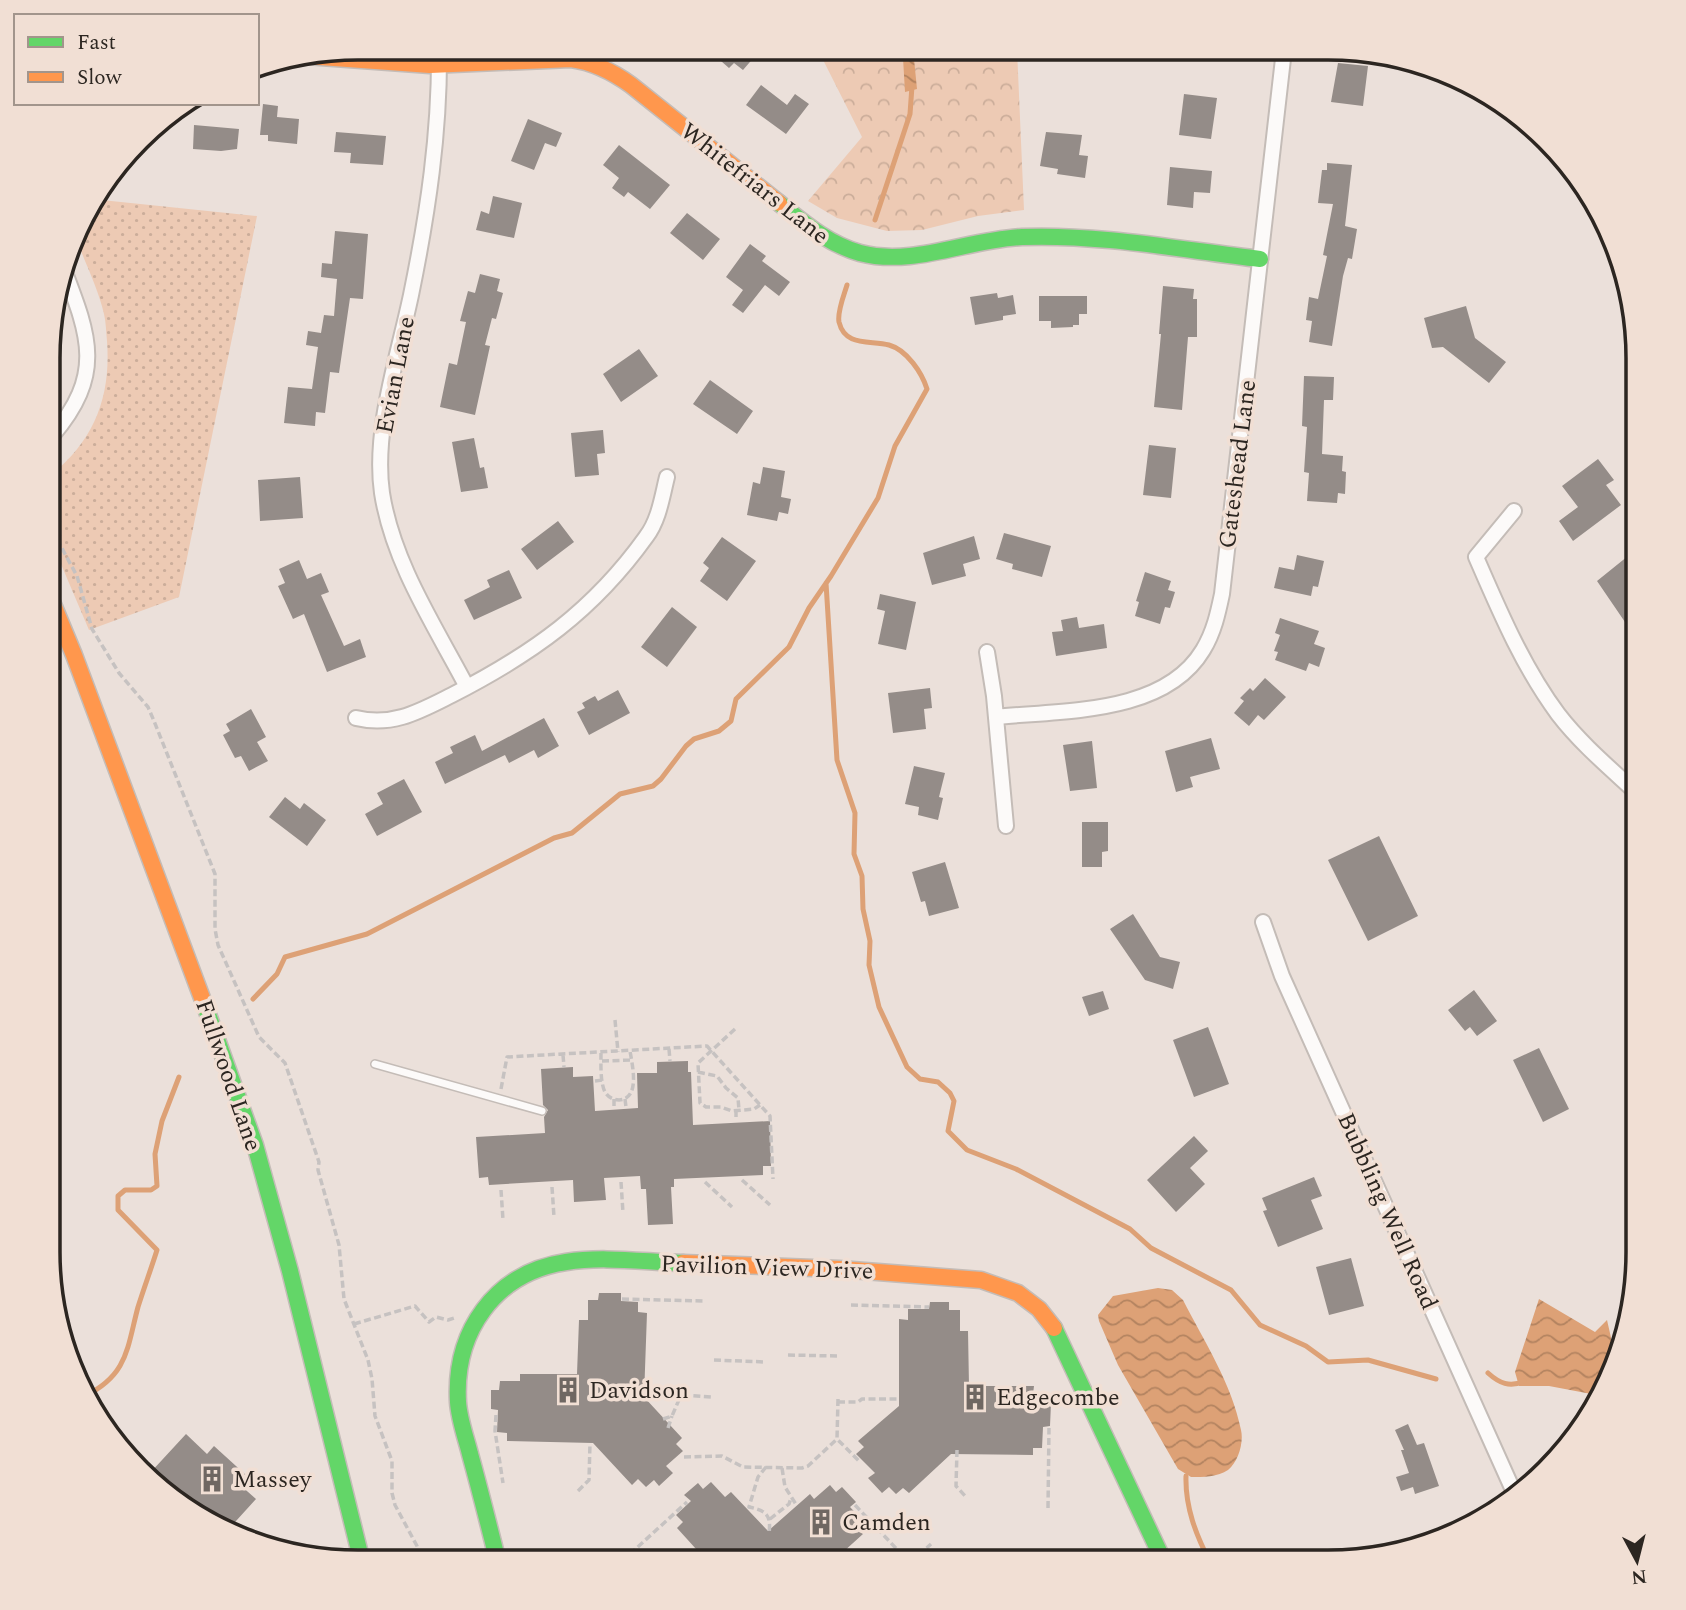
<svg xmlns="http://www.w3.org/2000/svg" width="1686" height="1610" viewBox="0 0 1686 1610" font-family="Spectral,serif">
	<defs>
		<pattern id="grass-dots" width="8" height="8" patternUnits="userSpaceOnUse" patternTransform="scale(1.75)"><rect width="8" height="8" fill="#edcab4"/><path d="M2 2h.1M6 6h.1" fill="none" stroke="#cbad9a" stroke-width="1.8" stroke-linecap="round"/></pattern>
		<pattern id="forest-crowns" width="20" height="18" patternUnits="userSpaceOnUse" patternTransform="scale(1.75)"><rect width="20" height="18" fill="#edcab4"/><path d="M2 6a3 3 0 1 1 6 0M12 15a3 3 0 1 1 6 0" fill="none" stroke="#cbad9a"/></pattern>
		<pattern id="water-waves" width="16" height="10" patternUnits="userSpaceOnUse" patternTransform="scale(1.75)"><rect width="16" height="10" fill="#dda176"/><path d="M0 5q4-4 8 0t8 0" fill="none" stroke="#b38360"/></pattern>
	</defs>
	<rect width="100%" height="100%" fill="#ebe0da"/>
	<path fill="url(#grass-dots)" d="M92 199 257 216 179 597 89 630 52 543V474C95 439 111 396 107 341 106 332 106 322 104 314 98 288 85 263 76 238Z"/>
	<path fill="url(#forest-crowns)" d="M817 48 1017 49 1024 210 978 216 922 230 887 231 837 218 808 201 862 137Z"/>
	<path fill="url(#water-waves)" d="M885 49H913L917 89 905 92 903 58Z
		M1158 1288 1172 1290 1183 1300C1204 1341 1232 1384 1241 1430 1244 1443 1238 1462 1228 1470 1218 1477 1203 1477 1191 1477L1178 1469 1118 1365 1099 1321 1098 1315 1113 1296Z
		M1539 1299 1595 1332 1607 1320 1612 1342H1619L1607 1390 1602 1396 1549 1386H1519L1515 1372Z"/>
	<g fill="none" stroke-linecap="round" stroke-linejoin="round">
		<path stroke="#dda176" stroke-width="5" d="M875 220 910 114 912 86
			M826 583 837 760 855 813 854 854 862 876 863 909 870 941 869 965 879 1007 907 1067 920 1079 938 1082 950 1093 954 1101 948 1131 967 1150 1016 1169 1130 1229 1151 1248 1231 1290 1260 1325 1306 1346 1328 1362 1368 1360 1436 1379
			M253 999 277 974 285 957 367 934 554 838 572 833 620 794 653 786 661 779 686 746 694 739 719 731 731 721 736 699 789 647 809 608 831 576 878 498 895 446 927 389C922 373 907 350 889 345 870 340 845 347 839 322 837 312 844 295 847 285
			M1488 1373C1499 1383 1510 1388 1524 1381
			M85 1396C128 1375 127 1348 138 1307 144 1288 151 1269 157 1250L118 1210V1196L125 1190H151L157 1186 155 1154 162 1121 179 1077
			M1186 1476C1185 1507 1196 1535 1210 1562"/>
	</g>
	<path fill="#948c88" d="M706 48H762L743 70 734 63 729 68Z
		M1338 63 1368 66 1363 106 1331 102Z
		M761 85 787 105 795 94 809 104 786 134 746 105Z
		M1184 94 1217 98 1211 139 1179 135Z
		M263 104 278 106 277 117 299 119 297 144 268 141V135H260Z
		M528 119 562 133 556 147 545 143 534 170 511 161Z
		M194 125 239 129 237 149 221 151 193 149Z
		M336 132 386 136 383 165 350 163 351 153 334 152Z
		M1046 132 1082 135 1079 155 1088 156 1085 178 1057 174 1058 169 1040 166Z
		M619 145 670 185 650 209 628 192 624 197 612 188 619 178 603 165Z
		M1327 163 1352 165 1345 226 1357 229 1352 259 1348 258 1343 276 1332 346 1309 342 1312 321 1306 320 1309 297 1318 299 1327 256 1323 255 1333 204 1318 203 1322 170H1327Z
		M1170 167 1212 171 1210 193 1194 192 1193 208 1167 205Z
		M493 196 522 203 514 238 476 230 481 211 489 214Z
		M687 213 720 239 703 260 670 233Z
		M335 231 368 234 363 299 350 298 339 373 330 372 325 413 316 412 315 426 284 423 288 387 312 389 318 347 306 345 308 331 321 333 324 315 334 316 337 279 321 277 322 263 332 264Z
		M750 244 766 256 762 261 790 282 779 296 765 285 743 313 732 305 743 290 726 277Z
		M480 274 500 279 497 291 503 293 496 319 492 318 485 345 490 346 475 415 440 407 449 363 457 365 466 322 460 321 468 291 475 293Z
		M1163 286 1194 289 1193 299H1197V337H1188L1182 410 1154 407 1161 334H1159Z
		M997 293 998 298 1013 295 1016 314 1003 316V320L975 325 970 297Z
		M1039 296H1087V314H1079V325H1073V327L1051 328V321H1039Z
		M1466 306 1475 338 1506 362 1489 383 1443 347 1432 348 1424 318Z
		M639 349 658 376 621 402 603 374Z
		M1304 376 1334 377 1333 400H1324L1322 454 1343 456 1342 471 1346 472 1345 494 1338 493 1337 503 1307 501 1309 473 1304 472 1307 427 1302 426Z
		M710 380 753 411 737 434 693 404Z
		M603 430 605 453 597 454 599 475 575 477 571 433Z
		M474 438 480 468 484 467 488 488 461 492 452 442Z
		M1149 445 1176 448 1171 498 1143 495Z
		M1598 459 1614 480 1606 485 1621 505 1573 541 1559 521 1578 507 1562 486Z
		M763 467 785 471 781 497 791 499 788 514 779 512 777 521 747 515 753 482 760 484Z
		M300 477 303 518 260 521 258 480Z
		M558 521 574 542 537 570 521 549Z
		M1004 533 1051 546 1042 577 1012 569 1013 564 996 559Z
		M974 536 980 559 963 564 966 576 932 585 923 553Z
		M722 537 756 561 727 601 700 581 709 568 703 563Z
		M1297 555 1324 561 1318 587 1313 586 1311 596 1274 588 1279 567 1294 570Z
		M1628 556 1638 581V621L1627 625 1597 581Z
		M299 560 307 579 321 573 329 592 321 595 344 646 360 639 366 657 327 672 304 614 293 619 278 586 285 583 279 569Z
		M509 570 522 598 474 620 464 600 490 587 487 580Z
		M1145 572 1171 581 1168 590 1175 592 1170 608 1165 607 1160 624 1135 616 1139 602 1136 601Z
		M880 594 916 602 906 650 878 644 885 611 877 609Z
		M672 607 697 627 667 667 641 647Z
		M1077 617 1079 628 1104 624 1107 648 1056 656 1052 632 1063 631 1061 620Z
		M1280 618 1319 631 1314 644 1325 648 1319 667 1309 663 1306 671 1275 660 1278 652 1274 651 1280 635 1275 633Z
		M1265 678 1286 697 1264 720 1258 715 1249 726 1234 713 1244 701 1240 698 1250 688 1253 691Z
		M930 688 932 708 924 709 926 729 893 733 888 693Z
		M618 690 630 713 589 735 577 712 585 708 582 703 595 696 598 701Z
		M251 709 266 737 257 742 268 761 249 771 241 756 235 758 223 735 230 731 226 724Z
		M544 718 559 746 538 758 534 750 509 763 505 755 445 784 435 762 453 753 450 747 475 735 482 751Z
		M1211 738 1220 769 1190 777 1193 787 1176 792 1165 751Z
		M1092 741 1097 788 1070 791 1063 745Z
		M914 766 945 773 939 797 943 798 938 820 918 815 919 807 905 804Z
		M404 779 422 812 377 836 365 814 383 804 377 793Z
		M285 797 300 809 304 803 326 820 307 846 269 817Z
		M1082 822H1108V851L1102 852V867H1082Z
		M1379 836 1418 916 1368 941 1328 860Z
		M945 862 959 908 929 916 925 901 921 902 912 872Z
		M1133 914 1160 957 1180 962 1173 989 1145 980 1110 929Z
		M1474 990 1497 1021 1477 1036 1470 1027 1465 1031 1448 1010Z
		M1103 991 1109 1009 1089 1016 1082 997Z
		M1208 1027 1229 1084 1194 1097 1173 1040Z
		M1539 1048 1569 1109 1543 1122 1513 1060Z
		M688 1061V1072H691L693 1125 770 1121 771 1166H763V1175L674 1179V1187H671L673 1224 648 1225 646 1189H641L640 1176 604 1178 606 1200 574 1202 573 1180 489 1185 488 1177 479 1178 476 1137 545 1133 544 1117 548 1110 543 1105 541 1069 573 1067V1077L593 1076 595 1111 638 1108 637 1073H657V1062Z
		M1194 1136 1208 1151 1190 1168 1205 1184 1176 1212 1147 1180Z
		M1314 1177 1322 1196 1311 1200 1323 1229 1278 1247 1263 1211 1267 1210 1262 1198Z
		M1351 1258 1364 1306 1329 1315 1316 1267Z
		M599 1293H621V1301L638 1302V1312L647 1313 644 1397 682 1438 676 1444 683 1451 666 1466 673 1473 659 1486 654 1480 646 1487 638 1479 632 1485 593 1443 507 1441V1433L497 1432 498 1410 491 1409V1390H499L500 1381H520V1374H577L579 1320H588V1300H598Z
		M930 1302H949V1310H960V1331H968L969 1386H1034L1033 1394H1043V1403H1051L1050 1426 1043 1427 1042 1448H1033V1455L951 1454 909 1493 903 1488 896 1494 889 1487 882 1493 868 1478 875 1473 856 1454 864 1447 858 1441 899 1406V1319L908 1320V1309H929Z
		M1408 1424 1417 1445 1424 1443 1439 1486 1415 1494 1413 1487 1401 1491 1396 1477 1409 1473 1401 1450H1404L1395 1430Z
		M186 1434 207 1454 214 1446 247 1476 239 1484 256 1499 226 1532 220 1531 150 1473Z
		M711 1482 725 1497 731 1492 768 1531 810 1494 814 1499 830 1485 836 1492 842 1487 856 1502 850 1507 864 1522 857 1528 863 1534 832 1562H720L713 1554 706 1560 677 1528 683 1522 676 1515 691 1501 684 1495 698 1483 703 1489Z"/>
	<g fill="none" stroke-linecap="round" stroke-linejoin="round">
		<g stroke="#c4bcb7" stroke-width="10">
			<path id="lane" d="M375 1064 542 1111"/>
		</g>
		<g stroke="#c4bcb7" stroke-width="18">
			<path id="street" d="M439 47C440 132 428 212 411 295 398 357 373 430 382 493 393 563 435 626 467 687
				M52 436C104 375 90 337 64 270
				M1514 511 1476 557C1499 610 1523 667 1558 714 1581 744 1611 769 1638 794
				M987 652 994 696 1006 826
				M996 717C1063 710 1164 715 1203 650 1214 632 1218 613 1222 594L1284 50
				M356 718C393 727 420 711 452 695 532 654 593 611 646 537 659 520 662 497 667 477
				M1263 922 1282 976 1517 1499"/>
		</g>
		<g stroke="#c4bcb7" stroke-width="19">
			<path id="fast" d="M779 203C804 223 828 244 860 253 913 267 969 239 1022 237 1101 234 1182 250 1260 259
				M205 1006 255 1145 290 1271 362 1562
				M1054 1328 1164 1562
				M498 1562C489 1526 480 1490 470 1454 466 1438 459 1419 458 1402 454 1332 494 1273 566 1262 603 1256 645 1262 683 1263"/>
		</g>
		<g stroke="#c4bcb7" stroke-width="19">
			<path id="slow" d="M307 56 430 65 571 59C594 62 613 72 631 85L779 203
				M52 602 74 655 205 1006
				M683 1263 839 1269 981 1280 1018 1293 1039 1309 1054 1328"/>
		</g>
		<path stroke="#c6c2c1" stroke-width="3.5" stroke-dasharray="7 3.5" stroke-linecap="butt" d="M52 530 77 576 92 629 119 673 148 707 154 721 215 874V929L218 945 259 1037 285 1063 319 1162 318 1170 339 1245 344 1299 368 1360 372 1379 375 1416 392 1461V1493L395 1505 417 1546 422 1562
			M615 1020 618 1052
			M735 1029 698 1063 700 1103 706 1107H721L732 1111 754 1109 760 1105
			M669 1049 670 1061
			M601 1053C601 1064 600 1082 605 1092 608 1097 613 1100 619 1100 641 1099 632 1064 630 1051
			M563 1055 564 1067
			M602 1061 631 1060
			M698 1072 717 1076 726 1088 738 1098 739 1110
			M595 1081 603 1080
			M501 1089 507 1057 707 1046 770 1116 773 1179
			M614 1099V1107
			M625 1099 626 1107
			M736 1110V1120
			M742 1180 770 1205
			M621 1182 623 1213
			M705 1182 732 1207
			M552 1187 554 1217
			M501 1190 503 1220
			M622 1299 704 1301
			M851 1305 929 1307
			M354 1324 415 1306 429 1322 436 1317 448 1320 454 1318
			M788 1355 838 1356
			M714 1360 766 1362
			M641 1392 711 1397
			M838 1399 837 1439 859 1461
			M838 1402H858L862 1399H900
			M496 1415 495 1431 503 1483
			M663 1419 672 1416 681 1395
			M668 1428 672 1416
			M957 1450 956 1486 966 1497
			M684 1457 722 1456 743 1467 802 1468 808 1466 837 1439
			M766 1467 758 1477 749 1507C768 1511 771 1516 769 1534
			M782 1468 785 1487 797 1506
			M578 1491 589 1480 590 1443
			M855 1505 909 1562
			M1048 1508 1049 1428
			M770 1519 789 1504 791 1498
			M630 1554 687 1502
			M911 1562 931 1544"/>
		<use href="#lane" stroke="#fcfaf9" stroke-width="7"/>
		<use href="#street" stroke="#fcfaf9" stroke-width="14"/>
		<use href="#fast" stroke="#63d668" stroke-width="16"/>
		<use href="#slow" stroke="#ff974d" stroke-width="16"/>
	</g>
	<defs>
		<g id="building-bare" transform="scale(2.1)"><path d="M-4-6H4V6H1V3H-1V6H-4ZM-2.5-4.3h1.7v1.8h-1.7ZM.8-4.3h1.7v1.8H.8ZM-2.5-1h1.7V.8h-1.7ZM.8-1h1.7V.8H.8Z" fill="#6f6762" stroke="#f1dfd4" stroke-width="2.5" paint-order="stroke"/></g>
	</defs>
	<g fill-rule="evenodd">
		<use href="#building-bare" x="568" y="1390"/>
		<use href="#building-bare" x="975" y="1397"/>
		<use href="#building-bare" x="212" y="1479"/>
		<use href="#building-bare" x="821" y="1522"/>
	</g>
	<g text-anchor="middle" stroke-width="7" stroke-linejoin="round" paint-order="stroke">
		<g font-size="24" fill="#2c2621" stroke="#f1dfd4">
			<text transform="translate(755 183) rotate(38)" y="8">Whitefriars Lane</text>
			<text transform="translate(395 375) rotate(-79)" y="8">Evian Lane</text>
			<text transform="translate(1237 464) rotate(-83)" y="8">Gateshead Lane</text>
			<text transform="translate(229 1075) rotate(71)" y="8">Fullwood Lane</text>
			<text transform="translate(1388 1211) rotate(66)" y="8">Bubbling Well Road</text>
			<text transform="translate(767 1267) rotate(2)" y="8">Pavilion View Drive</text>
		</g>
		<g font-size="24" fill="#2c2621" stroke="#f1dfd4" text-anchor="start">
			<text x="589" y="1398">Davidson</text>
			<text x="996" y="1405">Edgecombe</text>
			<text x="233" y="1487">Massey</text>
			<text x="842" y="1530">Camden</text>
		</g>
	</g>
	<path d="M0 0H1686V1610H0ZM358 60H1328A298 298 0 0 1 1626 358V1252A298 298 0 0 1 1328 1550H358A298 298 0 0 1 60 1252V358A298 298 0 0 1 358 60Z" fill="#f1dfd4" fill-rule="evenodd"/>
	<path fill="none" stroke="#2c2621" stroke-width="3.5" d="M358 60H1328A298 298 0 0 1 1626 358V1252A298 298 0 0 1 1328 1550H358A298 298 0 0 1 60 1252V358A298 298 0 0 1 358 60Z"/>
	<rect x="14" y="14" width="245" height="91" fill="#f1dfd4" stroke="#a2958c" stroke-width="2"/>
	<rect x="28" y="37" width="35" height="10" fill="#63d668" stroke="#a2958c" stroke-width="2"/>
	<text x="77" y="49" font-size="21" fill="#2c2621">Fast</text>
	<rect x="28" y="72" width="35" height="10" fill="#ff974d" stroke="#a2958c" stroke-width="2"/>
	<text x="77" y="84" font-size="21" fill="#2c2621">Slow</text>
	<g transform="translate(1637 1561) rotate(173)" stroke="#f1dfd4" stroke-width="5" paint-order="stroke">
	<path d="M0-5L12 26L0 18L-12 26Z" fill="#2c2621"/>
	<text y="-10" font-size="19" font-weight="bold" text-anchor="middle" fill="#2c2621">N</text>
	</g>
</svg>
